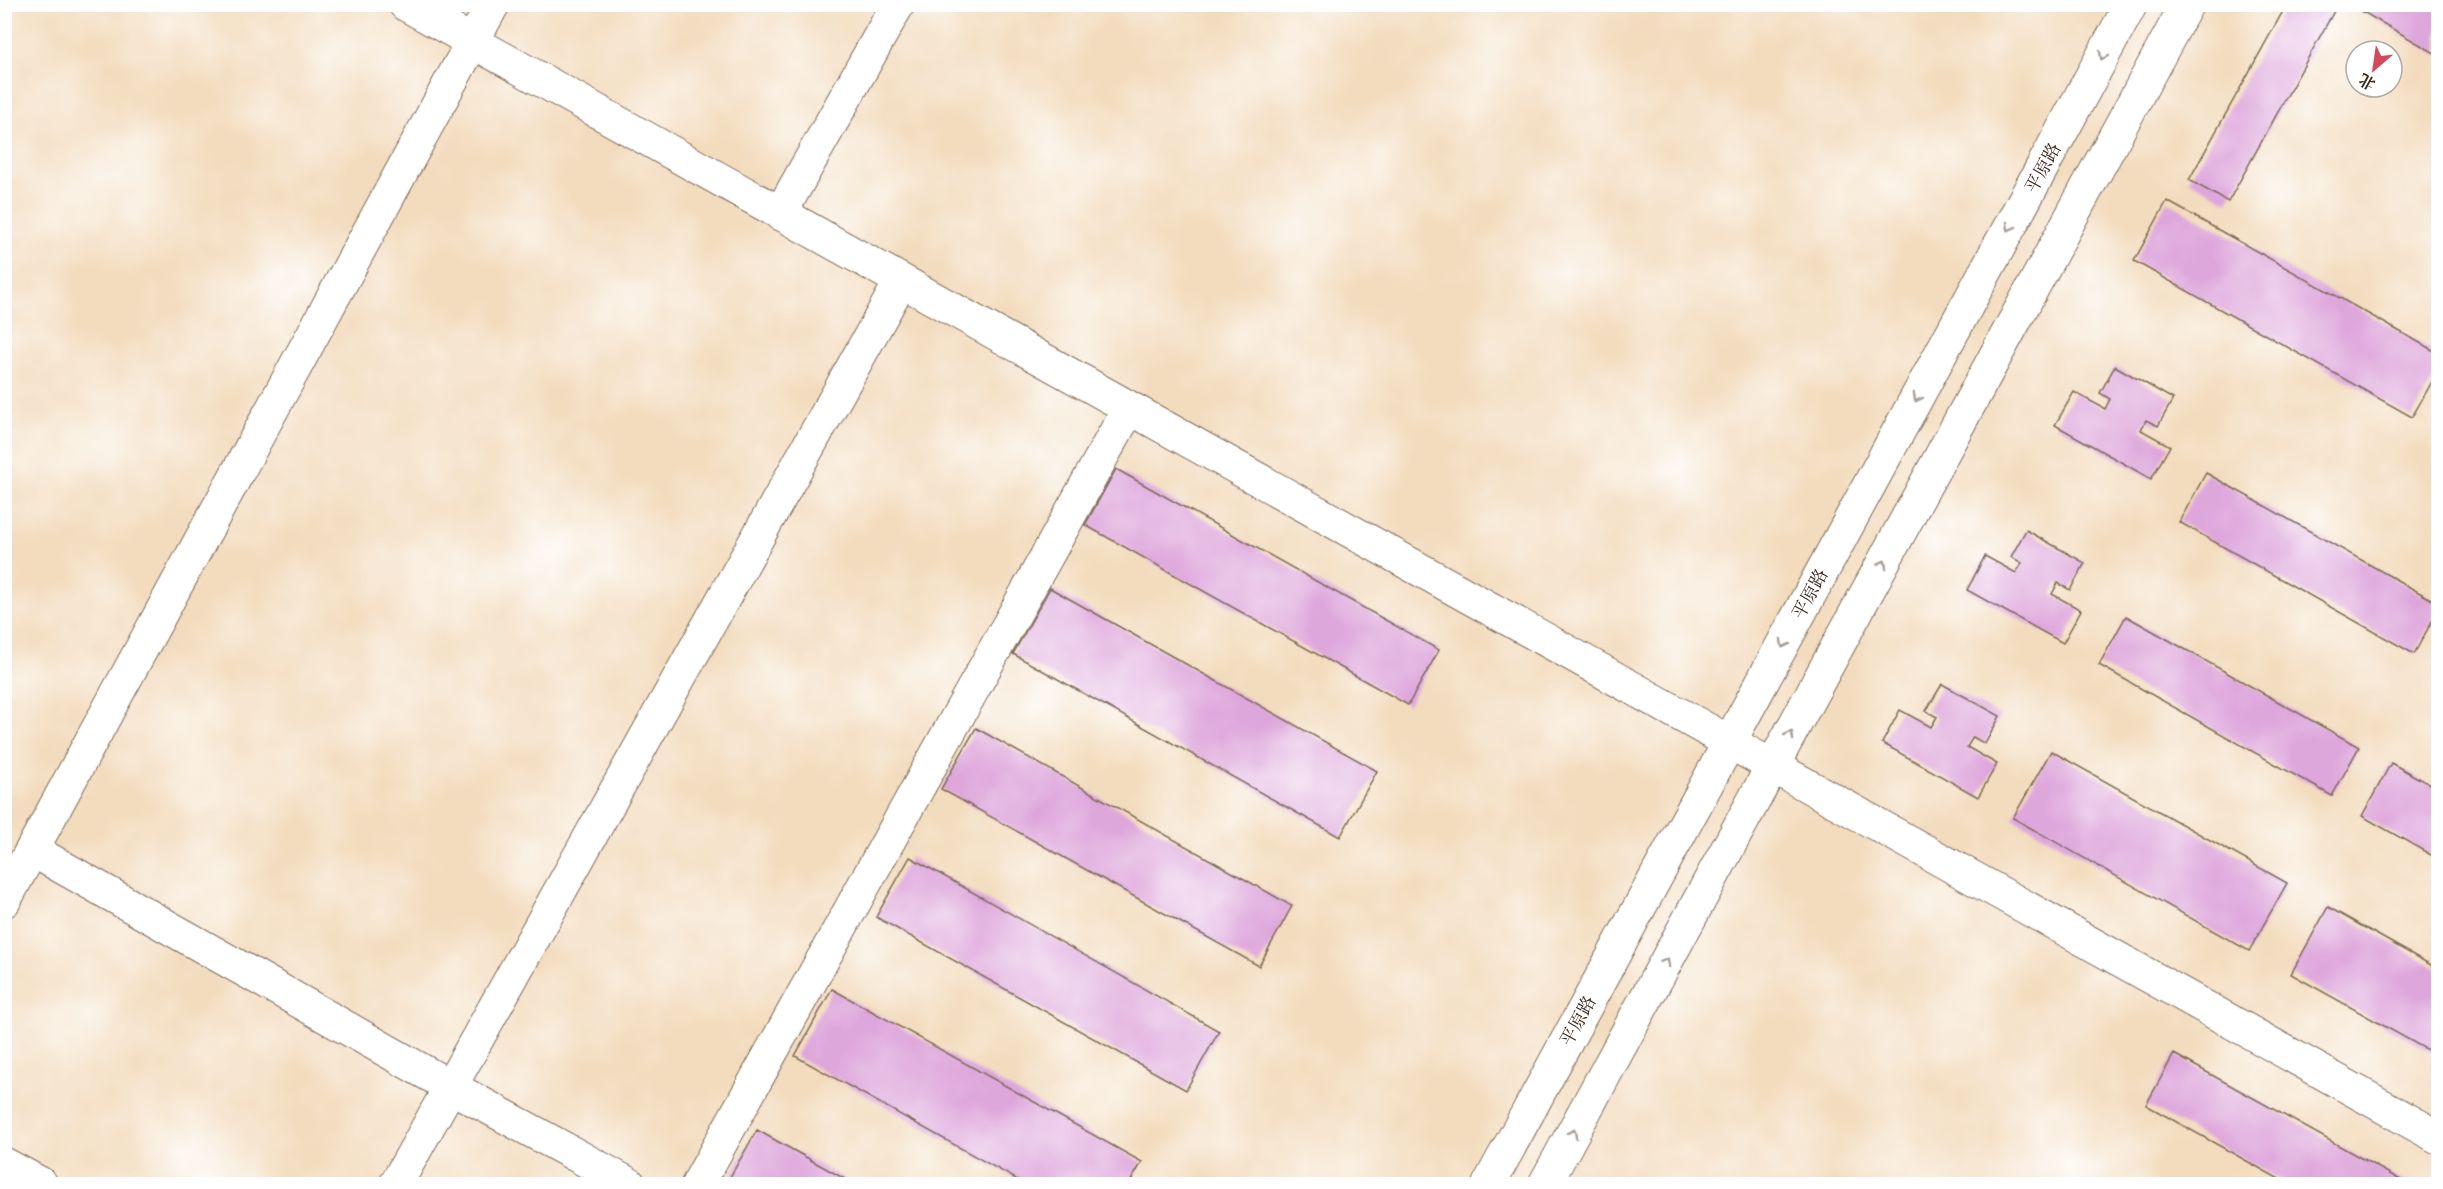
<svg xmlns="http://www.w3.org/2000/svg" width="2443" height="1189" viewBox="0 0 2443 1189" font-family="'IM FELL English','Noto Serif SC',serif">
	<rect width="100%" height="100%" fill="#fff"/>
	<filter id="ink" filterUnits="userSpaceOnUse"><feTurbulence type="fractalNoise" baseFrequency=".0167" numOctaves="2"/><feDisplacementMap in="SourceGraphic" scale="12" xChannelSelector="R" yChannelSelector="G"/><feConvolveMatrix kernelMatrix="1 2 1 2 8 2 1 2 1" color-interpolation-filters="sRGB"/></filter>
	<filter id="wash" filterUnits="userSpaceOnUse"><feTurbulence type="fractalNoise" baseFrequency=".008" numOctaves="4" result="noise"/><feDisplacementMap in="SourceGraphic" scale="24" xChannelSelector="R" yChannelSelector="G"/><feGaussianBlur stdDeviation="1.35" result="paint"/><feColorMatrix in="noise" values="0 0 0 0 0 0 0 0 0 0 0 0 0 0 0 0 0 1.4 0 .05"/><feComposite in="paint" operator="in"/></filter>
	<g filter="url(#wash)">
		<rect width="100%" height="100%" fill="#f3dcbe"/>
		<g id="blocks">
			<path fill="#dea7dc" d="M2287 4H2338L2228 202 2189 180Z
				M2349 4H2425L2438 12V55Z
				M2167 201 2438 353V371L2412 417 2134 261Z
				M2115 366 2173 399 2158 426 2146 420 2141 430 2170 446 2151 479 2055 425 2074 392 2105 409 2110 399 2100 393Z
				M1116 469 1439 650 1408 705 1085 525Z
				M2206 473 2438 603V610L2414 654 2179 522Z
				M2026 530 2085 563 2070 590 2058 583 2052 594 2081 610 2063 643 1967 590 1985 556 2016 573 2022 563 2011 557Z
				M1050 588 1377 771 1340 837 1013 654Z
				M2126 616 2359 747 2332 796 2099 665Z
				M1942 684 2000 716 1985 744 1973 737 1967 747 1997 764 1978 797 1882 743 1900 710 1931 727 1937 717 1926 711Z
				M976 728 1292 906 1259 966 941 789Z
				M2051 751 2287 883 2249 951 2013 818Z
				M2391 763 2438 789V859L2362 816Z
				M910 857 1219 1031 1186 1090 876 917Z
				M2328 907 2438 969V1056L2291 974Z
				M832 989 1142 1162 1129 1184H1025L795 1056Z
				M2174 1054 2408 1184H2288L2146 1105Z
				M757 1130 854 1184H726Z"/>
		</g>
	</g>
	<g filter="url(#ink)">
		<use href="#blocks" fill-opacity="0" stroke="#7b6856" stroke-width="1.5"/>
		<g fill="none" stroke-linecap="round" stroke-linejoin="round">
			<g stroke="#7b6856" stroke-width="35">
				<path id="minor" d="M405 4 2438 1137
					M780 214 898 4
					M32 850 451 1087 629 1184
					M4 901 493 4
					M4 1164 41 1184
					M396 1184 901 281
					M698 1184 1129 408"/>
			</g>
			<g stroke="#7b6856" stroke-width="35">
				<path id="major" d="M1489 1184 2131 4
					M1545 1184 2187 4"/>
			</g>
			<use href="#minor" stroke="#fff" stroke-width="33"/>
			<use href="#major" stroke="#fff" stroke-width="33"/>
		</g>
		<defs><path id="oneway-chevron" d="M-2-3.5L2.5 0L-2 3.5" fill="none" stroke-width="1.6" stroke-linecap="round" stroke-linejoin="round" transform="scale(1.5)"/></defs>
		<g stroke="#a79f9a">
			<use href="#oneway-chevron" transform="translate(2103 56) rotate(119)"/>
			<use href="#oneway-chevron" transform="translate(2010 227) rotate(119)"/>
			<use href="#oneway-chevron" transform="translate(1917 398) rotate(119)"/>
			<use href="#oneway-chevron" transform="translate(1883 564) rotate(-61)"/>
			<use href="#oneway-chevron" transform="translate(1784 644) rotate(119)"/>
			<use href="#oneway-chevron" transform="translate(1790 735) rotate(-61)"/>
			<use href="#oneway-chevron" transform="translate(1666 962) rotate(-61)"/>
			<use href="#oneway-chevron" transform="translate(1573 1133) rotate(-61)"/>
		</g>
	</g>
	<g text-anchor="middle" stroke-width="6" stroke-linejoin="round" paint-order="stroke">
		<g font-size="18" fill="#3b2a1e" stroke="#fff">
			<text transform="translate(2043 168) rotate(-61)" y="6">平原路</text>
			<text transform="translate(1810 594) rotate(-61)" y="6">平原路</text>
			<text transform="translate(1578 1021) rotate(-61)" y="6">平原路</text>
		</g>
	</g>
	<rect width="2443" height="1189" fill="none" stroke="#fff" stroke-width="24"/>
	<g transform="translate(2374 69) rotate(209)"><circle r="28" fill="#ffffff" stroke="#b1aaa5" stroke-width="1.5"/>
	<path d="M0-4.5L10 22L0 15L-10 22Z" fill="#d1495b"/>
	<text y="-9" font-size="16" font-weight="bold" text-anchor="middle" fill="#3b2a1e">北</text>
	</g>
</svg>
